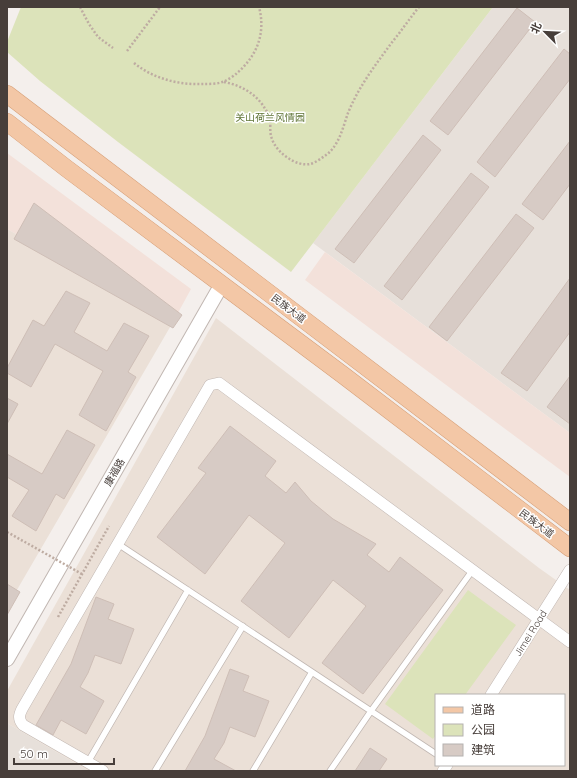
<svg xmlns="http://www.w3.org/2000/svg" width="577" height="778" viewBox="0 0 577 778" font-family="Quicksand,'Noto Sans SC',sans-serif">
	<rect width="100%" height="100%" fill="#f4efec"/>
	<path fill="#e7e0da" d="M493 7H570V433L313 243Z
		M7 723 89 771H7Z"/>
	<path fill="#f3e1da" d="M7 153 191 289 173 322 7 229Z
		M325 252 570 433V477L305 280Z"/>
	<path fill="#ebe0d7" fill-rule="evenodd" d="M7 229 173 322 7 607Z
		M216 318 539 568 570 590V771H89L7 723V691ZM436 695H564V765H436Z"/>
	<path fill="#dce3ba" d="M21 7H493L291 272 118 142 40 81 7 52V42Z
		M468 590 516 625 465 695H436V735L433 739 385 704Z"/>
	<path fill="#d7cbc5" stroke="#cebeb6" d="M517 8 535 22 448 135 430 121Z
		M564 49 570 54V79L495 177 477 162Z
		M423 135 441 150 354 263 335 249Z
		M570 141V184L543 220 522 204Z
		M471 173 489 187 402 300 384 286Z
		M34 203 182 315 173 328 14 239Z
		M516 214 534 228 447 341 429 327Z
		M570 278V332L527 391 501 373Z
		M66 291 90 303 74 332 107 351 124 323 149 336 128 372 136 377 106 431 79 415 103 371 55 344 31 387 7 373V368L33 320 44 326Z
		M570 376V424L547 407Z
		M7 398 18 404 7 424Z
		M230 426 276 461 265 476 286 493 295 482 311 501 333 519 376 544 367 555 389 572 400 557 443 590 363 694 322 663 366 606 333 580 289 638 241 601 285 543 249 515 205 574 157 537 206 473 198 468Z
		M67 430 95 445 64 499 56 494 36 531 12 516 29 490 7 477V454L42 474Z
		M7 584 20 592 7 615Z
		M96 597 114 604 108 619 134 629 121 664 95 655 88 673 80 687 104 701 86 734 61 720 53 735 36 725 71 664Z
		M230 669 249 676 243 691 269 701 255 737 230 727 224 743 214 759 236 771H185L205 736Z
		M370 748 387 759 379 771H355Z"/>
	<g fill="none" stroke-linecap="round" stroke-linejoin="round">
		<g stroke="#c1b7b2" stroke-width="7">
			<path id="service" d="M118 544 436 754
				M88 762 188 590
				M155 771 243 626
				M253 771 312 672
				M330 771 371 711 472 571"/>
		</g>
		<g stroke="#c1b7b2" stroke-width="12">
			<path id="minor" d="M491 695 570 570
				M103 771 23 725C18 719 19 715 22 709L210 385 219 383 570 642
				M443 771 447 765"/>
		</g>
		<g stroke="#c1b7b2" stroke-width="16">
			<path id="tertiary" d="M7 659 222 284"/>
		</g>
		<g stroke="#d69f77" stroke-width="18">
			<path id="primary" d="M7 94 570 522
				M7 122 66 168 343 375 570 548"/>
		</g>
		<path stroke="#beaca2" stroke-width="2.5" stroke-dasharray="2 2" stroke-linecap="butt" d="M80 7 89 24 98 37 113 48
			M127 51 160 7
			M134 63C154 79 179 85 203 84 210 84 219 84 225 81 229 79 234 76 237 73 257 56 266 33 259 7
			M224 82C240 85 255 93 264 107 266 110 269 114 270 118 271 124 269 132 272 139 276 152 296 167 310 164 315 163 322 158 326 155 339 146 343 127 348 113 359 86 376 64 393 41 402 30 410 18 419 7
			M58 617 109 526"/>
		<use href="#service" stroke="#fff" stroke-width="5.5"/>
		<use href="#minor" stroke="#fff" stroke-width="11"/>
		<use href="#tertiary" stroke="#fff" stroke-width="14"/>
		<use href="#primary" stroke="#f3c7a6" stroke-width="17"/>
		<path stroke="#beaca2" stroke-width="2.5" stroke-dasharray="2 2" stroke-linecap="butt" d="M7 532 82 574"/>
	</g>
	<g text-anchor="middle" stroke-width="3" stroke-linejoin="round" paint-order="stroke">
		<g font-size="10" fill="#5e7334" stroke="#fff">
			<text x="270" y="121">关山荷兰风情园</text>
		</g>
		<g font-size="10" fill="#473e3a" stroke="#fff">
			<text transform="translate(289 308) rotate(37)" y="4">民族大道</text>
			<text transform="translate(114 472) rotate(-60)" y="4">康福路</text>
			<text transform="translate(537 523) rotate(37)" y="4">民族大道</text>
			<text transform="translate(530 633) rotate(-58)" y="4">Jimei Road</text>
		</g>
	</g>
	<rect width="577" height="778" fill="none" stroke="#473e3a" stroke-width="16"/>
	<rect x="435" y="694" width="130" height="72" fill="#ffffff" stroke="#b5b2b0"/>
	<rect x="443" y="707" width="20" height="6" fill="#f3c7a6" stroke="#b5b2b0"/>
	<text x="471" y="714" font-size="12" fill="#473e3a">道路</text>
	<rect x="443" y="724" width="20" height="12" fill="#dce3ba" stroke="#b5b2b0"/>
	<text x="471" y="734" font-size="12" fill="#473e3a">公园</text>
	<rect x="443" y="744" width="20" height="12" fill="#d7cbc5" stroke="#b5b2b0"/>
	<text x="471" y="754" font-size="12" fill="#473e3a">建筑</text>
	<g transform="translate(545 32) rotate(294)" stroke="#ffffff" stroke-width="3" paint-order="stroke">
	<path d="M0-3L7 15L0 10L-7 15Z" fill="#473e3a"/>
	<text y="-6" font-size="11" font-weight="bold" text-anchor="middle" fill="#473e3a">北</text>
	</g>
	<path d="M14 758v6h100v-6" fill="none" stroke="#473e3a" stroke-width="2"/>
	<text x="20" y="758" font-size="12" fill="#473e3a" stroke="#ffffff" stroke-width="3" paint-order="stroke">50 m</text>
</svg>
